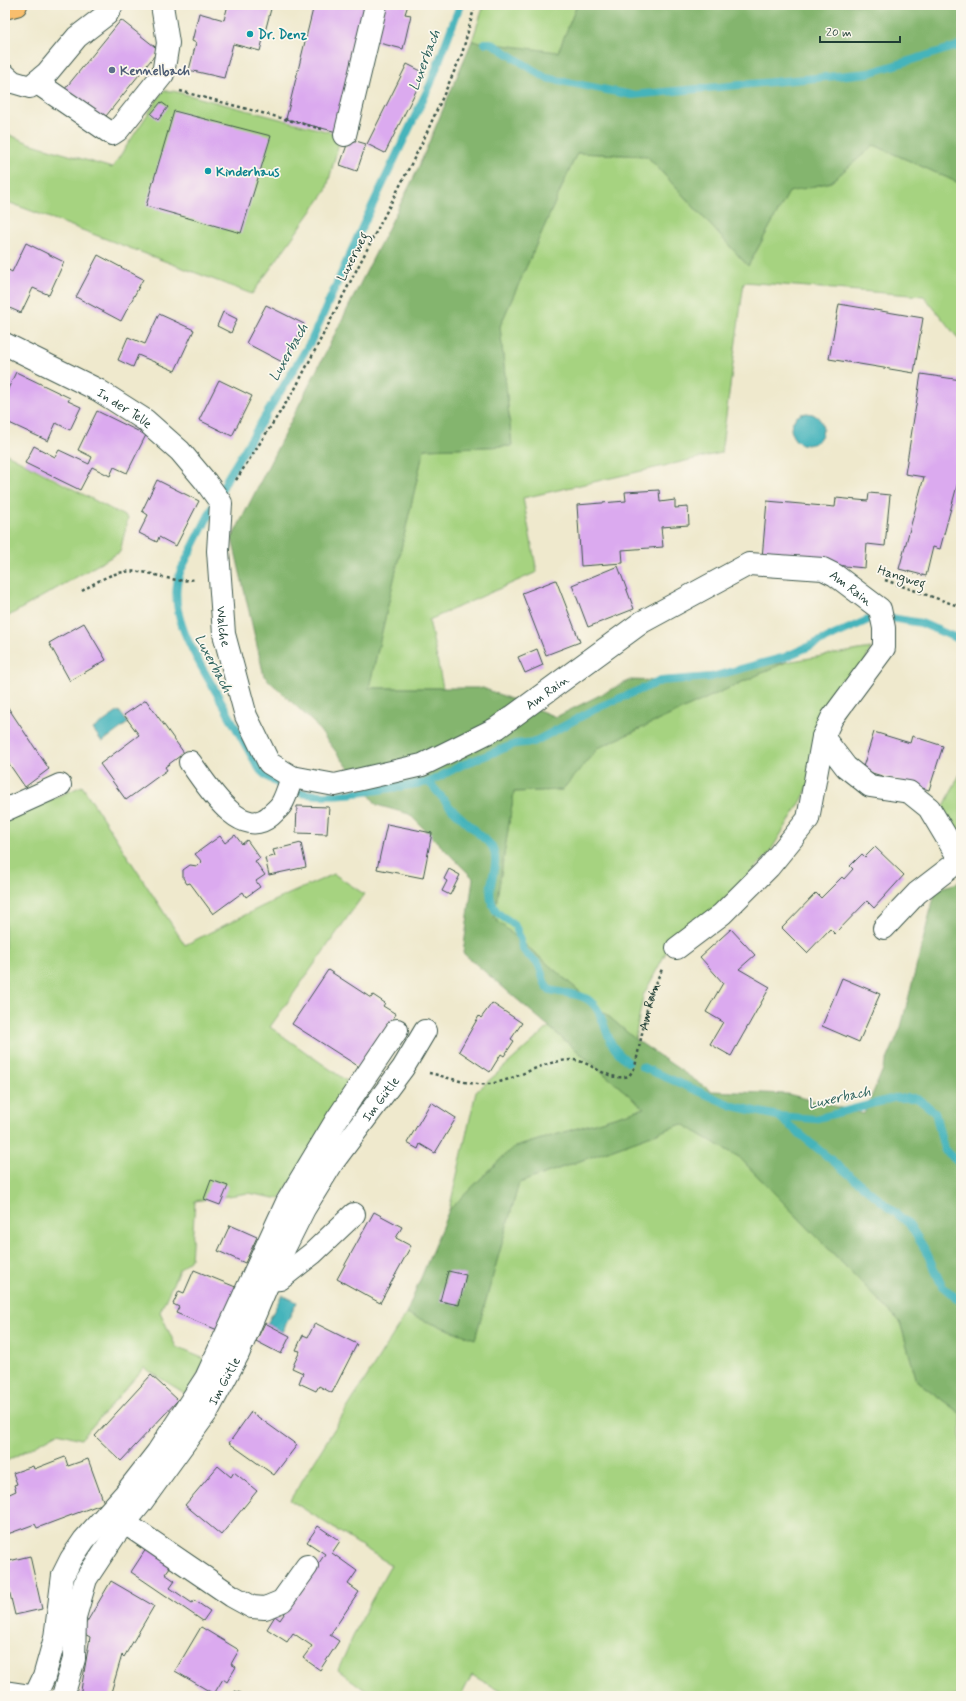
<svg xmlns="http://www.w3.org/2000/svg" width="966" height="1701" viewBox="0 0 966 1701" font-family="Mynerve,sans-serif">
	<rect width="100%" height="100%" fill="#fbf7ec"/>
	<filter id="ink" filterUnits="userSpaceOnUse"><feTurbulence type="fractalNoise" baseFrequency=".025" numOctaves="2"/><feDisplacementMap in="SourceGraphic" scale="8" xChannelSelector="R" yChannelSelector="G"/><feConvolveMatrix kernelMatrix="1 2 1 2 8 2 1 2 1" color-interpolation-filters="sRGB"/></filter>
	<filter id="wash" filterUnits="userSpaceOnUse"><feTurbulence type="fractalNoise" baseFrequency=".012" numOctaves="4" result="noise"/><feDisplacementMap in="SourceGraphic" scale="16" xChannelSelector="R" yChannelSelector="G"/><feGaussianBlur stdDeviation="0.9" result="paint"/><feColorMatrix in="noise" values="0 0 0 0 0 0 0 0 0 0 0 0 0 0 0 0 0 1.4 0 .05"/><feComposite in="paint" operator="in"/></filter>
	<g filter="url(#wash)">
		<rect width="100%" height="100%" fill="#efe9cd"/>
		<path fill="#a6d380" stroke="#62885a" d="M484 5H577L558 53 472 41Z
			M163 91H173L341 135 326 191 252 294 5 201V133L29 143 112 168Z
			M874 145 961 184V342L924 296 744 282 721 453 523 498 537 572 429 620 443 688H369L424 449 512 446 500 326 577 153 647 156 748 266 789 192 831 182Z
			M5 453 128 518 120 552 5 618Z
			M871 648 802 800 768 855 715 909 672 941 643 996 635 1039 494 918 514 792 562 790 598 748 786 662Z
			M961 772V848L940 814Z
			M82 786 185 945 271 902 334 874 364 894 270 1027 351 1084 280 1199 248 1193 195 1201 191 1259 180 1268 160 1312 176 1347 207 1360 186 1394 144 1368 81 1439 58 1433 5 1462V820Z
			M549 1027 644 1108 512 1148 449 1210 476 1092Z
			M682 1124 739 1157 900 1322 917 1381 961 1414V1696H508L472 1675 461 1696H373L338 1670 361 1619 391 1565 290 1500 406 1314 475 1339 519 1183Z"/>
		<path fill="#84b56e" stroke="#527951" d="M577 5H961V184L874 145 831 182 789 192 748 266 647 156 577 153 500 326 512 446 424 449 369 688H483L556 717 630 680 661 681 786 662 598 748 562 790 514 792 494 918 635 1039 711 1091 788 1094 864 1114 901 1027 936 889 961 882V1414L917 1381 900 1322 739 1157 682 1124 519 1183 475 1339 406 1314 449 1210 512 1148 644 1108 463 953 473 878 409 814 377 805 314 723 264 676 232 538 416 173 472 41 558 52Z"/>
		<path fill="#44b4bb" stroke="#327878" d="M791 429a16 16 0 1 1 32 0a16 16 0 1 1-32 0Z
			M119 711 128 723 102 742 93 729Z
			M282 1295 297 1302 282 1332 267 1324Z"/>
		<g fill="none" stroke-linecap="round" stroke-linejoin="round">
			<path stroke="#44b4bb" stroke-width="8" d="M460 5 430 85 364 223 311 341 228 477 181 570C164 610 197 659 216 692 231 718 244 744 260 770 268 779 289 791 302 793 335 800 394 787 429 782L451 808 492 846C502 866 485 884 492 903 498 918 503 915 513 924 520 930 519 941 523 949 526 955 534 959 538 964 542 970 542 981 548 989 560 994 575 992 587 999 603 1009 603 1029 612 1044 615 1051 623 1057 628 1062
				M485 43H491L546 78 632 95 869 73 961 45
				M891 618 921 623 961 640
				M429 782 462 765 515 744 534 742 599 707 661 681 711 677 785 657 868 620
				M642 1067 733 1106 778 1116 815 1119 894 1098H917L935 1112 944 1149 961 1165
				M778 1116 909 1224 926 1251 942 1286 961 1302"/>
		</g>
		<g id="blocks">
			<path fill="#dbaaef" d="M228 5H272L260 51 233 44 224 78 189 70 196 43 192 41 199 13 224 20Z
				M314 5H368L337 132 286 119Z
				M383 5H408L405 14 411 15 403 49 375 42Z
				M121 20 159 50 102 121 64 90Z
				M407 64 425 73 385 153 367 144Z
				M161 102 168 107 158 120 151 114Z
				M174 111 271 136 241 233 146 206Z
				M349 139 366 144 357 171 340 165Z
				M26 243 64 262 49 295 33 288 21 313 5 306V268L12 272Z
				M98 255 143 279 121 321 76 297Z
				M839 304 923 318 914 373 829 359Z
				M266 305 304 324 284 363 246 343Z
				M223 312 237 319 231 333 217 326Z
				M159 314 194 330 175 371 138 355 133 367 118 360 128 337 145 344Z
				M16 372 70 398 68 401 81 407 70 430 56 423 48 441 5 421V395Z
				M921 374 961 380V463L958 482 940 549 933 547 926 576 899 569 924 477 905 474Z
				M219 380 252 396 232 436 199 420Z
				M97 411 146 435 127 473 114 467 110 476 92 467 80 490 25 463 34 446 55 457 59 450 89 464 92 457 78 450Z
				M157 480 199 501 176 546 159 537 157 542 139 533 148 515 142 511Z
				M659 490 660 502 675 500V508L688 507 689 525 661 527 663 547 622 550 623 563 581 566 577 505 626 501 625 492Z
				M869 493 890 495 885 546 867 544 865 568 762 558 767 501 835 507 836 498 868 501Z
				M618 566 634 609 588 627 572 585Z
				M556 580 580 642 546 655 522 593Z
				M84 623 106 660 70 681 49 643Z
				M537 649 543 665 525 673 518 657Z
				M146 700 184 753 165 767 167 770 126 800 100 764 139 735 124 715Z
				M5 703 49 769 25 787 5 758Z
				M874 732 910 743 912 736 943 746 929 790 862 770Z
				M297 806 329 807 327 834 296 833Z
				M387 824 432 833 423 878 377 869Z
				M235 835 242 844 247 840 260 858 255 861 265 875 256 881 260 887 246 897 243 892 213 914 190 883 187 884 183 878V870L190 865 197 866 202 862 195 854 220 836 225 843Z
				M301 843 306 867 269 875 265 858 275 856 273 850Z
				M875 847 904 875 874 908 867 901 835 934 830 929 807 953 782 928 816 893 821 898 842 877 844 879 853 869 850 866 862 854 865 857Z
				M449 869 460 875 450 895 442 891 447 881 444 879Z
				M731 929 755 955 739 969 770 987 731 1056 710 1044 723 1022 706 1012 723 983 700 957Z
				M328 970 371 998 373 995 385 1003 383 1006 396 1014 361 1068 292 1024Z
				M842 978 880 994 859 1042 822 1026Z
				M492 1003 522 1023 511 1039 514 1041 504 1056 501 1054 490 1072 459 1051 479 1016 481 1018Z
				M431 1102 456 1118 435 1153 420 1144 418 1149 407 1143Z
				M211 1180 228 1186 220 1205 204 1199Z
				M374 1212 402 1227 396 1238 411 1246 380 1303 337 1279Z
				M230 1225 257 1237 245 1263 218 1251Z
				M194 1270 238 1288 220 1331 176 1313 179 1307 173 1304 179 1291 184 1293Z
				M448 1271 466 1275 459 1305 440 1301Z
				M265 1323 290 1336 281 1354 256 1341Z
				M315 1323 357 1344 332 1393 319 1386 316 1391 299 1383 303 1373 292 1368 300 1351 296 1350 303 1335 308 1337Z
				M151 1375 178 1400 121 1461 95 1436Z
				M251 1412 297 1445 274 1475 229 1443Z
				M65 1457 68 1466 88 1459 104 1503 37 1528 35 1524 5 1535V1496L16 1491 14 1485 17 1484 13 1473 33 1466 34 1469Z
				M218 1466 231 1477 234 1472 257 1491 221 1535 185 1505Z
				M318 1526 340 1541 332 1553 357 1571 348 1584 359 1592 330 1635 339 1641 320 1670 303 1658 312 1646 293 1633 287 1642 267 1629 275 1616 280 1620 325 1554 307 1542Z
				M148 1546 173 1563 165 1574 175 1581 170 1588 192 1603 194 1600 210 1611 203 1621 131 1572Z
				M30 1556 42 1609 15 1615 5 1573V1562Z
				M111 1581 154 1606 124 1657 122 1655 110 1696H80L90 1637 81 1632Z
				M201 1627 239 1650 231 1664 236 1667 227 1682 223 1679 214 1694 175 1671Z
				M235 1691 249 1696H234Z"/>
		</g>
	</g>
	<g filter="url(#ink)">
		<use href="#blocks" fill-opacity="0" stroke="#3e574b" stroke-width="1"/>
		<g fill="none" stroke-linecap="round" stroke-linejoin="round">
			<g stroke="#3e574b" stroke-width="24">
				<g id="minor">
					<path d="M5 75 13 82 30 87 47 73 77 37 107 14 112 5"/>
					<path d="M36 82 112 134 118 130 163 74 168 43 162 5"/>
					<path d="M345 135 376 5"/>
					<path id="s2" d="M5 344 98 390 145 420 180 451 206 482 221 503 218 551 224 634 246 716 269 763 292 777 335 785 422 765 497 728 642 622 749 564 823 569 835 575 880 609 884 628V648L832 718 823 737 808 819 769 867 722 914 677 948"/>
					<path d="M823 737 846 767 870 786 909 792 929 808 960 860 917 893 884 928"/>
					<path d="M190 762C205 782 240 842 270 816 273 813 278 809 281 805 286 797 289 786 292 777"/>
					<path d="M5 810 60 785"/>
					<path d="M269 1280 280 1279 313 1253 354 1214"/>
					<path d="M125 1523 232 1596 252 1607 265 1608 282 1601 307 1566"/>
					<path d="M5 1692 31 1696"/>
					<path d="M35 1696 44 1677 55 1638 63 1575 71 1559 84 1540 125 1494 157 1453 206 1378 287 1202 337 1119 397 1030"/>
					<path id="s3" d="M63 1696 74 1659 75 1617 86 1579 115 1535 141 1503 207 1412 238 1354 274 1269 304 1209 333 1162 403 1068 425 1031"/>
				</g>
			</g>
			<g stroke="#3e574b" stroke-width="24">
				<path id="major" d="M5 8 16 5"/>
			</g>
			<g stroke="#3e574b" stroke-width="2.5" stroke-dasharray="3 3" stroke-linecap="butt">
				<path d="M180 91 322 129"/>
				<path d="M236 480 295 389 423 141 462 54 475 5"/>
				<path d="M885 580 961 607"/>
				<path d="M82 591C107 575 122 567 152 574 167 578 180 583 195 579"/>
				<path id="s1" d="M429 1073C448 1077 470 1086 489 1084 518 1080 542 1060 572 1060 591 1060 607 1083 629 1076L635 1067 650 995 663 967"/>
			</g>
			<use href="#minor" stroke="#fff" stroke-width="22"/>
			<use href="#major" stroke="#f9be6d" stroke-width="22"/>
		</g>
	</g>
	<g fill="#0f9aa8" stroke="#fbf7ec" stroke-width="1.5">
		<circle cx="250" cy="34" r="4"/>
		<circle cx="208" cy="171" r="4"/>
	</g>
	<circle fill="#5c6f8a" stroke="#fbf7ec" stroke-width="1.5" cx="112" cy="70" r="4"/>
	<g text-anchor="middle" stroke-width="3.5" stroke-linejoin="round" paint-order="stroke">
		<g font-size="13" font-weight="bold" fill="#0d838f" stroke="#fbf7ec" text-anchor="start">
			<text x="258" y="39">Dr. Denz</text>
			<text x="216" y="176">Kinderhaus</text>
		</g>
		<g font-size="13" font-weight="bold" fill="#4e5e75" stroke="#fbf7ec" text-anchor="start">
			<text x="120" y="75">Kennelbach</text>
		</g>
		<g font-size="13" fill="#1f3d34" stroke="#fbf7ec">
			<text transform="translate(352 256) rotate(-63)" y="5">Luxerweg</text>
			<text dy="5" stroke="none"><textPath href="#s2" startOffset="136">In der Telle</textPath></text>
			<text transform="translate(902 576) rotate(18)" y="5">Hangweg</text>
			<text dy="5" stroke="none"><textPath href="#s2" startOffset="1194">Am Rain</textPath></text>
			<text dy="5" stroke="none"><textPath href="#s2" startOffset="396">Walche</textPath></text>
			<text dy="5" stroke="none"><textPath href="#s2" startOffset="846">Am Rain</textPath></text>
			<text dy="5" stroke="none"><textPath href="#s1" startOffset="282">Am Rain</textPath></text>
			<text dy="5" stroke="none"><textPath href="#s3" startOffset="686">Im Gütle</textPath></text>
			<text dy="5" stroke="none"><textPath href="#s3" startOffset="362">Im Gütle</textPath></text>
		</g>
		<g font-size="14" font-style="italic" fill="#2a615c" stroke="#fbf7ec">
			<text transform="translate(424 60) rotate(-69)" y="5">Luxerbach</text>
			<text transform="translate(288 352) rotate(-60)" y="5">Luxerbach</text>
			<text transform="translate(214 663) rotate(62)" y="5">Luxerbach</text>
			<text transform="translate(839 1097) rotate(-12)" y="5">Luxerbach</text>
		</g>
	</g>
	<rect width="966" height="1701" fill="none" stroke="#fbf7ec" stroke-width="20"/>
	<path d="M820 36v6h80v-6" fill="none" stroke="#1f3d34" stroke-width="2"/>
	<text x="826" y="36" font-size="12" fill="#1f3d34" stroke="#fbf7ec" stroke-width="3" paint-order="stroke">20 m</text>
</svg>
